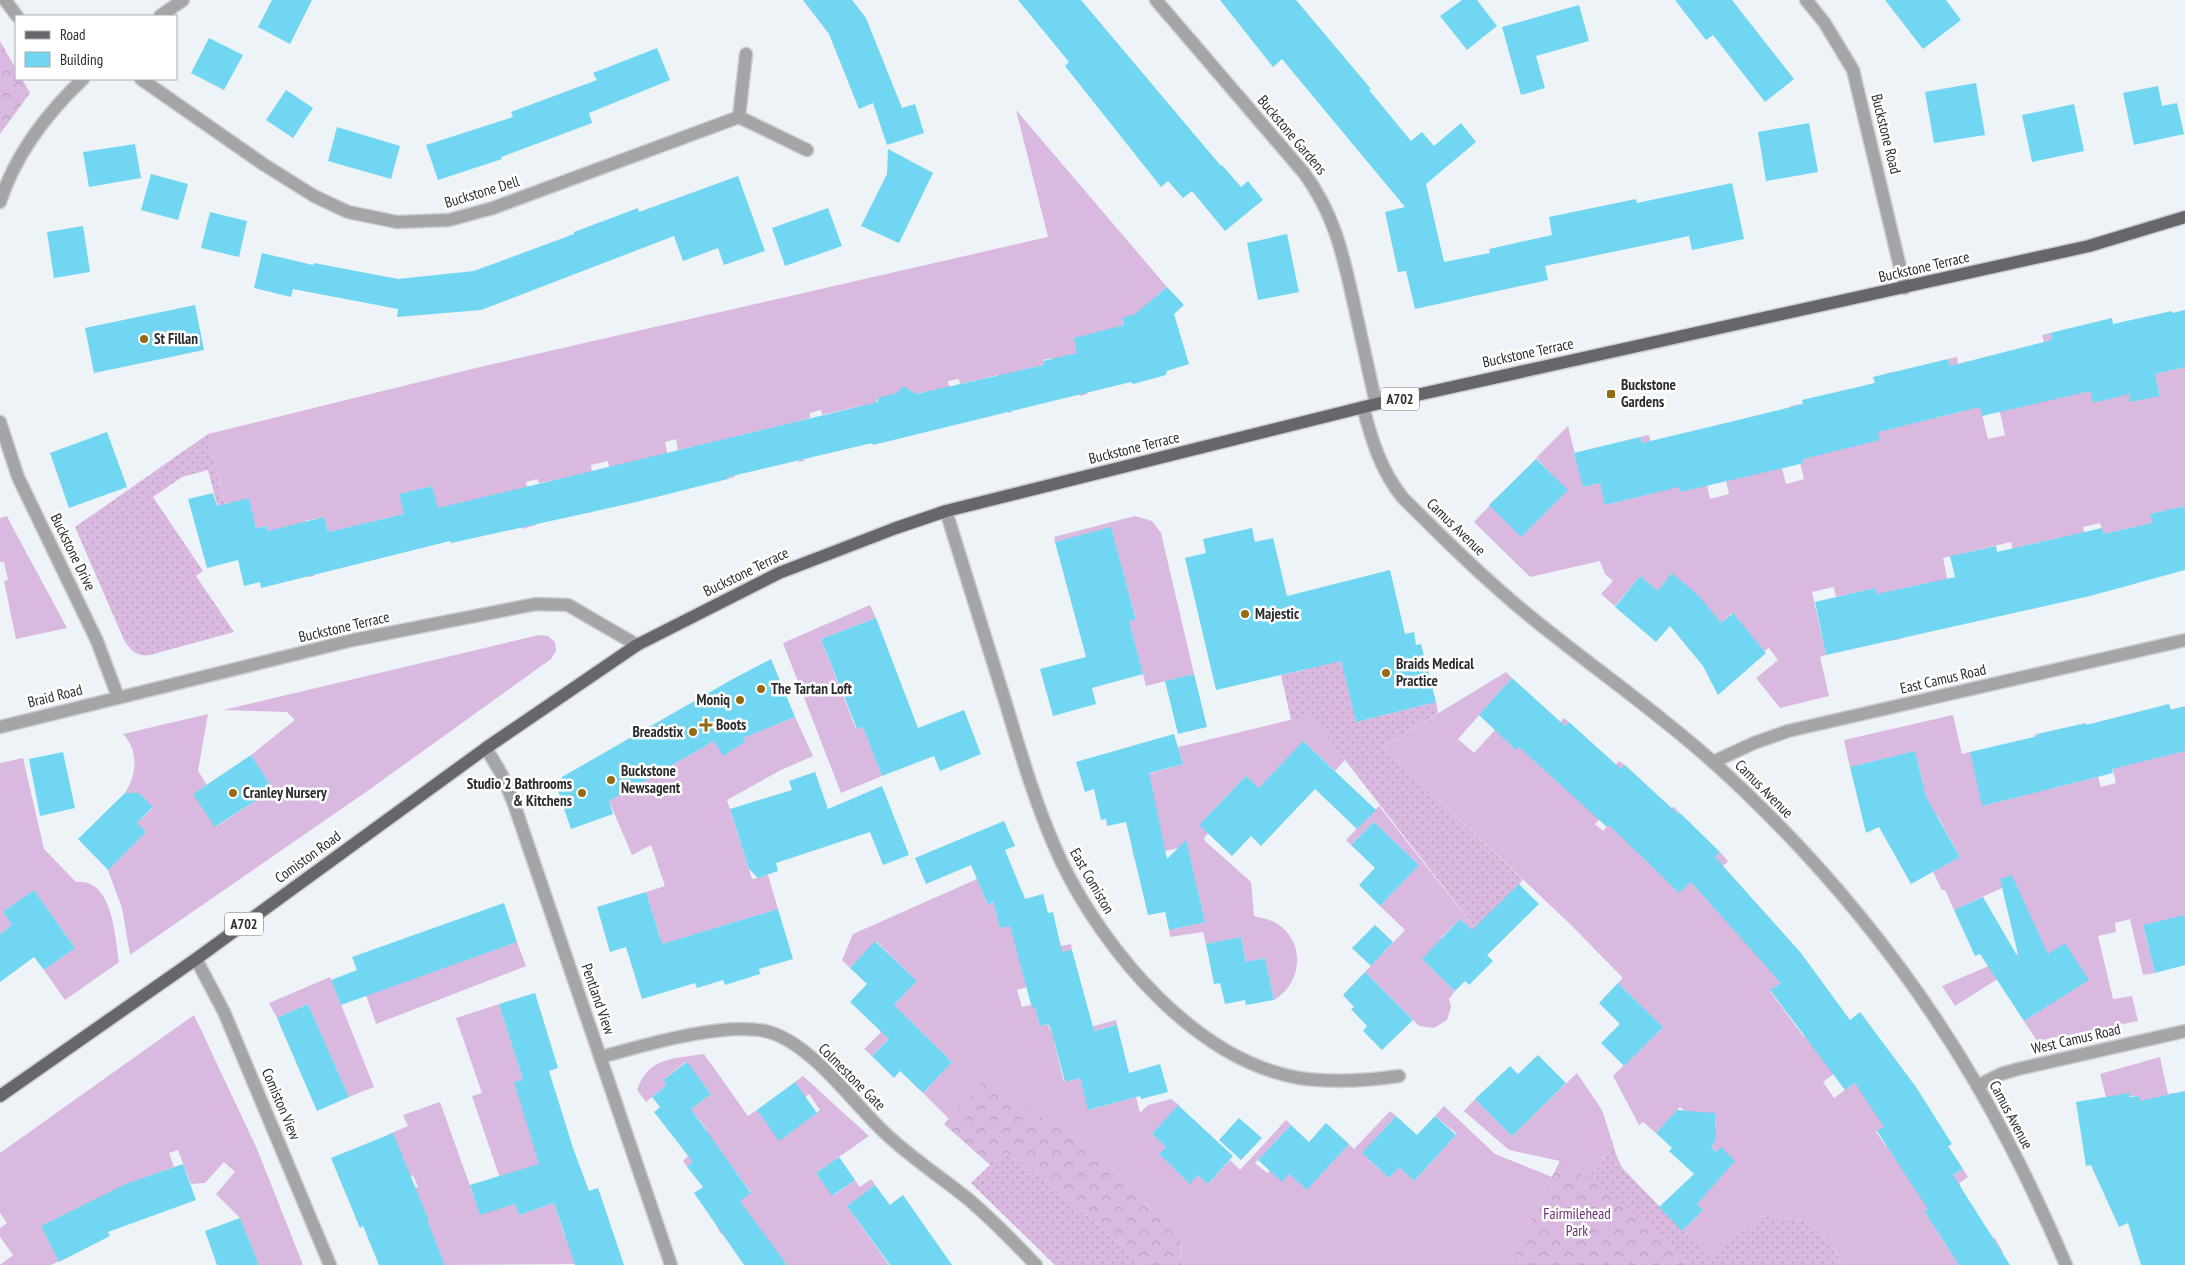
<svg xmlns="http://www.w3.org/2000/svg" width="2185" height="1265" viewBox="0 0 2185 1265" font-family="'PT Sans Narrow',sans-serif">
	<defs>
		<pattern id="grass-dots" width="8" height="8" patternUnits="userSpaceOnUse" patternTransform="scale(1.25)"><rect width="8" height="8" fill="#d9b9df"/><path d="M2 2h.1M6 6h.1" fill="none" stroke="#ba9fc0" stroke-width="1.8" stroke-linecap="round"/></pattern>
		<pattern id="forest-crowns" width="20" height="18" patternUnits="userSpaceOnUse" patternTransform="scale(1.25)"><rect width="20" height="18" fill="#d9b9df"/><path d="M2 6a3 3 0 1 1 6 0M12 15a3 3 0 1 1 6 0" fill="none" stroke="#ba9fc0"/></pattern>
	</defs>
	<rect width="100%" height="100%" fill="#eef3f8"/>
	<path fill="url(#grass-dots)" d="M208 434 238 559 232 561 208 470 182 477 153 497 203 571 196 576 234 632 150 655C137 657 131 651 124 640L75 527Z
		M1327 604 1356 722 1436 702 1438 713 1383 747 1523 880 1476 929 1311 716 1291 720 1281 675 1304 670 1291 613Z
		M1611 1138 1617 1157 1623 1169 1711 1259 1761 1216 1804 1220 1830 1239 1842 1265H1511L1560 1161 1586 1177 1602 1163Z
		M1007 1153 1059 1191 1144 1265H1055L971 1183 990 1165Z"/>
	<path fill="url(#forest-crowns)" d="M0 41 16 69V79H22L30 93 0 134Z
		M984 1080 1100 1155 1181 1241 1182 1265H1144L1059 1191 1007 1153 990 1165 944 1124Z
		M1560 1161 1606 1189 1692 1265H1511L1530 1220Z"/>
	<path fill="#d9b9df" d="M1016 110 1167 287 1155 297 1176 322 1122 319 1127 337 1088 335 1074 338 1087 394 1080 396 1071 358 1053 362 1052 358 1043 360 1044 365 1022 370 1010 404 1012 412 1008 413 998 375 960 384 959 379 948 381 953 404 937 408 942 428 937 429 928 391 912 395 910 390 902 388 896 395 877 398 872 443 869 444 860 406 822 415 821 410 810 413V418L795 422 804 461 799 462 790 424 741 435 742 446 728 449 735 477 728 479 719 441 678 450 676 439 665 442 676 491 656 497 647 459 609 468 608 461 591 465 592 472 583 474 592 512 587 513 578 475 539 483 537 479 526 482 536 525 522 529 507 492 446 542 432 486 400 494 404 514 373 521 382 558 378 559 368 523 328 532 324 517 305 521 309 537 305 539 314 576 308 577 299 539 272 546 267 526 256 528 249 499 225 504 208 434 480 367 1048 237Z
		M2050 333 2064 391 2119 350 2131 402 2160 395 2155 374 2185 367V506L2150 514 2164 575 2151 554 2144 525 2103 534 2100 523 2083 527 2098 594 2062 537 2019 547 2032 609 2026 610 2011 542 1943 558 1952 602 1939 605 1933 582 1890 591 1901 639 1888 641 1875 588 1836 597 1834 587 1812 592 1826 655 1820 657 1829 696 1780 708 1756 678 1778 660 1769 648 1764 651 1732 613 1721 623 1716 617 1709 622 1713 628 1689 649 1681 639 1686 636 1672 574 1658 591 1640 576 1615 606 1601 594 1613 581 1605 574 1600 561 1530 577 1474 522 1490 505 1567 490 1536 458 1568 426 1583 487 1600 483 1606 505 1654 493 1640 437 1649 435 1657 469H1675L1680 492 1707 485 1710 499 1729 494 1726 481 1730 479 1718 425 1726 423 1733 452 1782 468 1786 484 1804 479 1800 463 1804 462 1791 406 1801 404 1813 456 1879 440 1866 385 1875 383 1882 414 1896 410 1887 373 1895 372 1908 424 1961 412 1948 359 1957 357 1958 364 1969 361 1988 439 2005 435 2000 412 2044 342 2042 335Z
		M7 516 12 526 67 628 16 639 4 581 8 580 4 562H0V518Z
		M1135 516 1152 521 1161 533 1194 674 1146 686 1129 621 1136 619 1111 528 1055 542 1054 537Z
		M870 605 876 618 821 639 856 729 863 727 882 776 841 793 783 643Z
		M539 635 548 636 555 642 556 651 551 659 366 792 130 955 122 908 108 870 137 823 153 808 139 793H125C137 774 139 751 123 734L208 714 198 771 207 785 193 794 216 827 273 789 251 755 295 720 287 712 223 710Z
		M1506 672 1512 678 1458 739 1474 753 1495 730 1533 731 1544 741 1564 718 1569 722 1534 760 1598 785 1619 761 1625 765 1602 817 1595 824 1603 831 1610 823 1674 807 1679 812 1638 853 1679 893 1720 852 1728 861 1699 891 1808 963 1770 991 1804 1037 1815 1029 1834 1074 1823 1082 1834 1098 1867 1074 1884 1127 1876 1132 1886 1146 1933 1115 1920 1197 1963 1169 1968 1177 1959 1183 1961 1187 1924 1211 1951 1253 1988 1230 1993 1238H1995L2003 1252 1978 1265H1842L1830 1239 1804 1220 1761 1216 1711 1260 1682 1231 1703 1210 1696 1203 1723 1158 1711 1147 1716 1140 1708 1133 1716 1125 1715 1118 1710 1113 1695 1121 1680 1107 1656 1133 1643 1122 1639 1125 1613 1076 1663 1027 1618 983 1623 978 1569 923 1383 747Z
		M2179 708 2185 733V915L2143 926 2155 973 2143 975 2130 919 2115 923 2116 932 2098 936 2113 999 2132 996 2138 1021 2037 1041 2024 1021 2088 980 2065 943 2047 955 2043 950 1955 1006 1942 986 2042 943 2015 882 1954 910 1945 890H1942L1933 872 1960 857 1937 815 1927 820 1922 780 1915 751 1850 767 1844 740 1953 715 1962 754 1970 752 1983 806 2029 794 2023 768 2041 763 2034 735 2037 734 2050 789 2098 777 2101 787 2116 783 2101 721Z
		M1311 715 1345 760 1335 771 1303 741 1288 817 1246 776 1208 816 1216 824 1204 838 1205 841 1251 882 1254 916C1261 918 1269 919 1276 923 1306 941 1303 983 1274 1000L1265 958 1246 962 1241 937 1206 944 1203 932 1170 937 1169 930 1205 922 1187 846 1134 858 1132 850 1164 843 1094 789 1183 764 1178 747Z
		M795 717 813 756 781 770 727 800 752 879 768 875 778 909 643 950 660 937 646 892 665 886 651 845 632 855 609 801 714 741 723 755 745 742 737 728 773 726Z
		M23 758 44 849 76 882C113 878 115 937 119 962L65 1000 44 970 75 948 34 890 3 912 12 925 0 934V763Z
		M1379 806 1475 928 1498 904 1518 924 1487 955 1476 934 1460 919 1442 937 1430 967 1455 991 1449 999 1451 1007 1447 1020 1434 1028 1419 1026 1365 972 1405 930 1380 906 1419 865 1374 822 1351 845 1346 840Z
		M977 879 988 905 1022 890 1025 899 994 906 1000 928 1014 925 1021 950 1060 941 1061 946 1071 944 1072 950 1020 963 1027 987 1017 990 1022 1007 1031 1005 1035 1007 1040 1026 1048 1024 1050 1030 1080 1022 1082 1029 1116 1020 1117 1025 1054 1041 1064 1082 1080 1078 1089 1110 1136 1097 1140 1113 1148 1105 1171 1099 1179 1105 1152 1134 1166 1147 1159 1154 1190 1183 1198 1175 1208 1184 1230 1160 1240 1170 1286 1120 1291 1125 1255 1163 1267 1173 1270 1171 1289 1174 1307 1190 1349 1144 1354 1149 1390 1111 1396 1116 1372 1142 1379 1149 1369 1160 1389 1178 1399 1167 1414 1181 1457 1134 1435 1116 1444 1106 1495 1154 1552 1177 1530 1220 1511 1265H1182L1181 1241 1100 1155 984 1081 949 1119 923 1093 952 1062 908 1019 872 1056 864 1049 881 1032 875 1025 917 981 876 941 850 968 842 960 853 934Z
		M517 942 526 966 376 1024 366 995Z
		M330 977 374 1087 349 1097 308 1004 277 1018 269 1003Z
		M499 1004 523 1080 515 1082 547 1184 515 1204 519 1215 554 1203 564 1234 578 1264 445 1265 433 1236 377 1259 426 1228 429 1221 425 1211 410 1190 418 1187 413 1175 353 1200 408 1170 402 1155 397 1157 387 1135 408 1126 403 1115 440 1102 479 1211 509 1205 472 1096 482 1093 456 1018Z
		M194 1015 257 1149 303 1265H259L240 1218 216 1194 235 1172 224 1162 205 1183 191 1184 178 1150 169 1153 174 1167 120 1187 133 1223 92 1201 41 1226 59 1261 51 1265H0L13 1255 0 1237V1228L7 1223 0 1213V1153Z
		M704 1054 748 1116 757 1110 779 1140 820 1110 809 1094 805 1097 795 1082 803 1076 869 1136 816 1173 833 1196 855 1180 860 1187 871 1179 875 1185 847 1206 889 1265H773L749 1214 721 1234 714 1221 751 1192 716 1145 687 1167 683 1161 688 1156 683 1149 707 1130 691 1109 711 1094 686 1062 664 1079 667 1085 646 1102 637 1090C649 1056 674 1059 704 1054Z
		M2160 1057 2168 1094 2174 1093 2185 1141 2099 1183 2091 1165 2142 1112 2139 1096 2106 1097 2100 1074Z
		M1577 1073 1602 1110 1611 1138 1602 1163 1586 1177 1560 1161 1509 1150 1464 1111 1475 1099 1512 1136Z"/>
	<path fill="#71d6f1" d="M272 0H312L290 44 258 27Z
		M803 0H852L866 18 902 108 915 104 924 133 887 145 873 103 859 109 829 34Z
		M1018 0H1081L1221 166 1222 165 1241 187 1248 181 1263 200 1225 231 1192 191 1183 198 1168 181 1161 187 1065 66 1069 62Z
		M1220 0H1296L1371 89 1369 90 1411 141 1422 132 1434 146 1461 123 1476 142 1426 184 1444 262 1490 253 1489 249 1552 235 1549 217 1636 199 1637 203 1732 183 1744 239 1692 250 1689 236 1545 266 1548 280 1415 309 1406 271 1398 272 1385 212 1405 207 1282 59 1273 67Z
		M1462 0H1477L1497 26 1467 50 1440 16Z
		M1675 0H1732L1794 79 1765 102 1713 35 1706 40Z
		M1885 0H1946L1961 20 1923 49Z
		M1579 5 1589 41 1536 56 1545 88 1521 95 1502 27Z
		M209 38 243 55 224 90 191 73Z
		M657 48 670 80 589 113 592 123 501 157 502 159 438 180 426 145 513 117 511 112 597 80 593 73Z
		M1976 83 1985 135 1934 143 1925 92Z
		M2158 86 2162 106 2177 103 2184 134 2134 145 2123 93Z
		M286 90 313 108 293 138 266 120Z
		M2074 104 2084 151 2032 162 2022 115Z
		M1809 123 1818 172 1766 181 1758 132Z
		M337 127 400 146 391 179 328 161Z
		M135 144 141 178 89 187 83 152Z
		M888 149 933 173 899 243 861 226 887 174Z
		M151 174 188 184 178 220 141 210Z
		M738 176 765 251 724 265 718 248 683 261 674 236 481 310 397 317 398 309 293 289 291 297 254 288 262 253 313 265 314 263 398 279 474 271 574 234V232L638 208 639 212Z
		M828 208 842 246 785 266 772 228Z
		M210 212 247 221 239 257 201 248Z
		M83 226 90 272 54 278 47 232Z
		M1287 234 1299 292 1258 300 1247 243Z
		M1167 287 1184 305 1174 314 1189 364 1167 371 1166 375 1133 384 1131 382 873 445 872 443 728 477V479L632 503 451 543 450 541 261 588 260 582 244 586 238 560 207 568 188 499 213 493 217 506 249 498 256 528 267 526 268 531 324 517 328 532 404 514 399 494 432 486 438 508 878 402 877 398 897 393 903 386 916 394 1044 365 1043 361 1077 353 1074 338 1124 325 1122 318 1135 314Z
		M195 305 204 350 94 373 85 328Z
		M2185 310V367L2155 374 2160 396 2130 402 2129 394 2093 403 2090 391 1982 416 1980 407 1878 432 1880 440 1803 459 1804 462 1800 464 1680 492 1679 487 1605 505 1600 483 1583 487 1574 453 1640 437 1642 443 1726 423 1803 404 1802 400 1875 383 1873 377 1948 359 1950 366 2052 340 2050 333 2112 318 2113 324 2172 311V313Z
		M107 432 127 487 69 508 50 453Z
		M1536 459 1568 490 1521 537 1489 505Z
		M2185 506V570L2090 596 1826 655 1815 602 1875 588 1877 594 1955 577 1950 556 1996 546 1997 552 2102 528 2103 534 2152 523 2150 514Z
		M1111 527 1136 620 1129 621 1143 674 1092 688 1096 704 1053 716 1040 669 1086 657 1055 542Z
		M1252 528 1255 542 1273 538 1287 596 1390 570 1405 634 1414 632 1416 645 1421 644 1436 702 1356 722 1341 661 1216 690 1185 558 1206 553 1203 539Z
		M1672 573 1699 596 1721 623 1733 613 1766 653 1718 695 1703 666 1670 626 1656 642 1615 607 1640 576 1658 591Z
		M876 618 918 728 964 710 981 754 940 771 934 756 882 776 863 727 857 729 821 639Z
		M771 659 795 717 743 738 745 742 723 756 714 741 609 801 613 814 571 829 557 788 562 777 731 680Z
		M1194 674 1207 727 1178 734 1165 681Z
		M1512 678 1565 726 1569 722 1621 769 1625 765 1678 814 1679 812 1720 852 1715 857 1801 953 1850 1020 1860 1012 1916 1087 1952 1144 1948 1146 1963 1169 1953 1175 2010 1265H1959L1924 1211 1928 1209 1877 1131 1884 1127 1855 1083 1845 1090 1770 990 1781 983 1691 882 1679 893 1609 825 1607 827 1519 747 1516 750 1479 715Z
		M2169 704 2171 710 2185 706V751L2112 769 2113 773 1982 806 1970 752 2038 736 2037 734 2086 723V725Z
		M1174 734 1183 764 1149 773 1167 859 1186 840 1205 922 1169 930 1165 912 1148 915 1126 822 1107 826 1106 819 1101 820 1094 789 1085 792 1076 762Z
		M1303 741 1376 810 1357 829 1315 789 1261 846 1251 836 1232 856 1199 825 1246 776 1259 788Z
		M1915 751 1926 797 1960 857 1911 884 1879 827 1866 833 1850 767Z
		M63 752 75 808 40 816 29 759Z
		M251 755 273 789 215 827 193 794Z
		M815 772 828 809 882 786 909 855 883 865 870 832 776 863 778 871 758 878 749 869 730 809 792 790 789 781Z
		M125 793H139L153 807 137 823 146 832 108 870 78 839Z
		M1004 821 1015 846 1005 850 1025 899 1043 894 1048 913 1053 912 1062 952 1072 950 1094 1031 1117 1025 1129 1073 1160 1064 1168 1092 1141 1099 1140 1096 1088 1110 1080 1078 1065 1082 1051 1029 1048 1024 1040 1026 1035 1007 1032 1008 1010 926 1000 928 993 902 988 905 971 865 926 884 915 858Z
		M1374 822 1419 865 1380 906 1359 885 1375 868 1351 845Z
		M2012 875 2048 954 2065 943 2089 980 2024 1021 1980 954 1975 956 1954 910 1983 897 2019 959 2000 879Z
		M1519 884 1539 904 1487 955 1493 961 1469 985 1465 981 1455 991 1422 959 1460 919 1472 930Z
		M34 890 75 948 44 970 34 957 0 982V934L12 925 3 912Z
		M646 892 662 944 778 909 793 959 759 969 760 974 725 985 723 980 697 988 695 983 642 999 626 947 610 952 597 907Z
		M504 903 517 942 341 1005 331 980 357 970 352 957Z
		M2185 915V965L2155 973 2143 925Z
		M1375 925 1393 942 1371 966 1352 948Z
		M1241 937 1246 962 1265 958 1274 1000 1246 1005 1245 1000 1225 1004 1220 983 1214 984 1206 944Z
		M875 941 917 981 894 1005 952 1062 923 1093 900 1071 894 1078 872 1056 889 1039 850 1002 867 984 850 968Z
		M1365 972 1413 1020 1382 1050 1363 1031 1367 1026 1351 1009 1354 1007 1343 995Z
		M1618 983 1663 1027 1624 1066 1601 1043 1620 1024 1599 1003Z
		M535 993 558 1068 549 1071 573 1148 589 1191 598 1188 624 1265H575L554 1203 519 1215 515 1204 480 1215 470 1185 539 1164 514 1082 523 1080 499 1004Z
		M308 1004 349 1097 317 1111 277 1018Z
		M1538 1055 1566 1083 1512 1136 1475 1099 1510 1066 1518 1074Z
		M687 1062 711 1094 691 1109 751 1193 740 1201 787 1265H744L694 1193 703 1187 687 1167 693 1162 654 1112 660 1107 652 1097 667 1085 663 1080Z
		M795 1082 817 1113 779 1141 757 1110Z
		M2185 1091V1265H2141L2128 1223 2119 1227 2091 1165 2086 1166 2076 1102 2129 1093 2130 1097 2140 1096V1101Z
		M1178 1105 1233 1156 1208 1184 1198 1175 1190 1184 1159 1154 1166 1147 1152 1134Z
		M1677 1110 1715 1113 1716 1140 1711 1147 1716 1152 1721 1147 1735 1161 1697 1204 1703 1210 1682 1231 1659 1207 1694 1174 1669 1151 1672 1148 1656 1133Z
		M1396 1116 1417 1135 1435 1116 1456 1135 1414 1181 1399 1167 1389 1178 1362 1153Z
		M1239 1118 1262 1138 1241 1160 1219 1140Z
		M1326 1123 1349 1144 1307 1190 1289 1174 1282 1182 1258 1160 1291 1125 1309 1142Z
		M393 1133 429 1221 428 1223 445 1265H379L363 1226 360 1228 331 1158Z
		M839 1157 855 1180 832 1196 816 1173Z
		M183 1164 196 1200 108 1232 110 1236 59 1262 41 1226 126 1184Z
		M875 1185 890 1205 903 1195 952 1265H890L847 1206Z
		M240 1218 259 1265H217L205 1231Z"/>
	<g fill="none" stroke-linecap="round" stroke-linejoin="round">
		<g stroke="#cbcfd4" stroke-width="15">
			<path id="minor" d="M5 0 17 16
				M1156 0 1304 173C1335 215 1343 255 1354 304 1361 337 1369 371 1376 404
				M1806 0 1824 22 1853 70 1905 288
				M160 16 183 0
				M746 54 739 117 807 150
				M141 79 263 164 314 196 348 212 397 222 449 220 493 208 739 117
				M0 202C16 153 46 114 83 79
				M1363 407C1372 441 1381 471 1403 498 1452 547 1501 595 1556 637 1609 679 1663 717 1713 762 1816 855 1907 965 1977 1085 2010 1142 2040 1204 2066 1265
				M0 422 18 477 97 641 118 697
				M946 511C966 576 986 640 1006 704 1022 758 1038 812 1062 863 1106 953 1196 1060 1299 1078 1334 1083 1365 1081 1399 1076
				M0 727 353 640 536 604 568 605 637 645
				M486 748 502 775 514 804 671 1265
				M1713 762 1754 743 1788 731 2185 640
				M196 959 224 1012 330 1265
				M601 1057C645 1045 721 1022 765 1031 810 1041 852 1102 885 1133 910 1157 941 1177 968 1199 992 1219 1014 1242 1036 1265
				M1977 1086 2001 1074 2018 1069 2185 1031"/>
		</g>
		<g stroke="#cbcfd4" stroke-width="15">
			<path id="major" d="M0 1096 196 959 486 748 637 645 779 573 896 528 946 511 1376 404 2089 246 2185 217"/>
		</g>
		<use href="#minor" stroke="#a5a5a8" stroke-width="12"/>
		<use href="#major" stroke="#66666b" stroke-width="12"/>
	</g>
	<g fill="#946b15" stroke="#fff" stroke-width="2">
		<circle cx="144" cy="339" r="5"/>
		<rect x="1606" y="389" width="10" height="10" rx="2.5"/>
		<circle cx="1245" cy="614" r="5"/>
		<circle cx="1386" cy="673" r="5"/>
		<circle cx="761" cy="689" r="5"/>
		<circle cx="740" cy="700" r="5"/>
		<path d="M703.5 717.5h5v5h5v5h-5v5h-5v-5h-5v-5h5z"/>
		<circle cx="693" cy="732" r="5"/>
		<circle cx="611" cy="780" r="5"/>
		<circle cx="233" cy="793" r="5"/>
		<circle cx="582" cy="793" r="5"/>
	</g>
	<g text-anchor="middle" stroke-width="5" stroke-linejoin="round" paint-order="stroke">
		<g fill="#fff" stroke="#6a6b6d" stroke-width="1">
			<rect x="1381" y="387.5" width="38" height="23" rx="4"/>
			<rect x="225" y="912.5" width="38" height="23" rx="4"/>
		</g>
		<g font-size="14" font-weight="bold" fill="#2a2c2e">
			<text x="1400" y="404">A702</text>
			<text x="244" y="929">A702</text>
		</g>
		<g font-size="15" fill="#2a2c2e" stroke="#fff">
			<text transform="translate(1886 134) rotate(76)" y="5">Buckstone Road</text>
			<text transform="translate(1292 135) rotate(50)" y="5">Buckstone Gardens</text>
			<text transform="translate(482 192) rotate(-17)" y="5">Buckstone Dell</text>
			<text transform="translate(1924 267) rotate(-13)" y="5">Buckstone Terrace</text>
			<text transform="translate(1528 353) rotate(-12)" y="5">Buckstone Terrace</text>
			<text transform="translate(1134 448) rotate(-14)" y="5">Buckstone Terrace</text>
			<text transform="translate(1456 527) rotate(44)" y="5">Camus Avenue</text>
			<text transform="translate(73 552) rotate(64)" y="5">Buckstone Drive</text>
			<text transform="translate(746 572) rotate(-26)" y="5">Buckstone Terrace</text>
			<text transform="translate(344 627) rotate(-13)" y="5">Buckstone Terrace</text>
			<text transform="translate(1943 679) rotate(-13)" y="5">East Camus Road</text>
			<text transform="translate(55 696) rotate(-14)" y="5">Braid Road</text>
			<text transform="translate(1764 789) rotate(45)" y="5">Camus Avenue</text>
			<text transform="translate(308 857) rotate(-36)" y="5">Comiston Road</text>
			<text transform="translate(1092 881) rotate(60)" y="5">East Comiston</text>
			<text transform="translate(598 999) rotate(71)" y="5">Pentland View</text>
			<text transform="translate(2076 1039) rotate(-13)" y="5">West Camus Road</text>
			<text transform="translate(852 1077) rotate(45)" y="5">Colmestone Gate</text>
			<text transform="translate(281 1104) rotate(67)" y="5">Comiston View</text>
			<text transform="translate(2011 1115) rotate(62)" y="5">Camus Avenue</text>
		</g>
		<g font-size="15" font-weight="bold" fill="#2a2c2e" stroke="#fff" text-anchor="start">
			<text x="154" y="344">St Fillan</text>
			<text x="1621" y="390">Buckstone<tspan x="1621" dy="17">Gardens</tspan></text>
			<text x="1255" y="619">Majestic</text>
			<text x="1396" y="669">Braids Medical<tspan x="1396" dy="17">Practice</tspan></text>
			<text x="771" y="694">The Tartan Loft</text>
			<text x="730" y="705" text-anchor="end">Moniq</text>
			<text x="716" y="730">Boots</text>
			<text x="683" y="737" text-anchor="end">Breadstix</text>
			<text x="621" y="776">Buckstone<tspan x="621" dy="17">Newsagent</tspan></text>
			<text x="572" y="789" text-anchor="end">Studio 2 Bathrooms<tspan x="572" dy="17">&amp; Kitchens</tspan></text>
			<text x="243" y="798">Cranley Nursery</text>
		</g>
		<g font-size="15" fill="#6d3079" stroke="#fff">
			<text x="1577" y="1219">Fairmilehead<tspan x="1577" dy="17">Park</tspan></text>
		</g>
	</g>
	<rect x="15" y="15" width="162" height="65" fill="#ffffff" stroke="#aaabab"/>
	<rect x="25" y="31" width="25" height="8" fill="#66666b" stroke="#aaabab"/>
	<text x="60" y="40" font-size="15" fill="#2a2c2e">Road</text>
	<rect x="25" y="52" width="25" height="15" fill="#71d6f1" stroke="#aaabab"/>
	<text x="60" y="65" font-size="15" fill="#2a2c2e">Building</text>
</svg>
